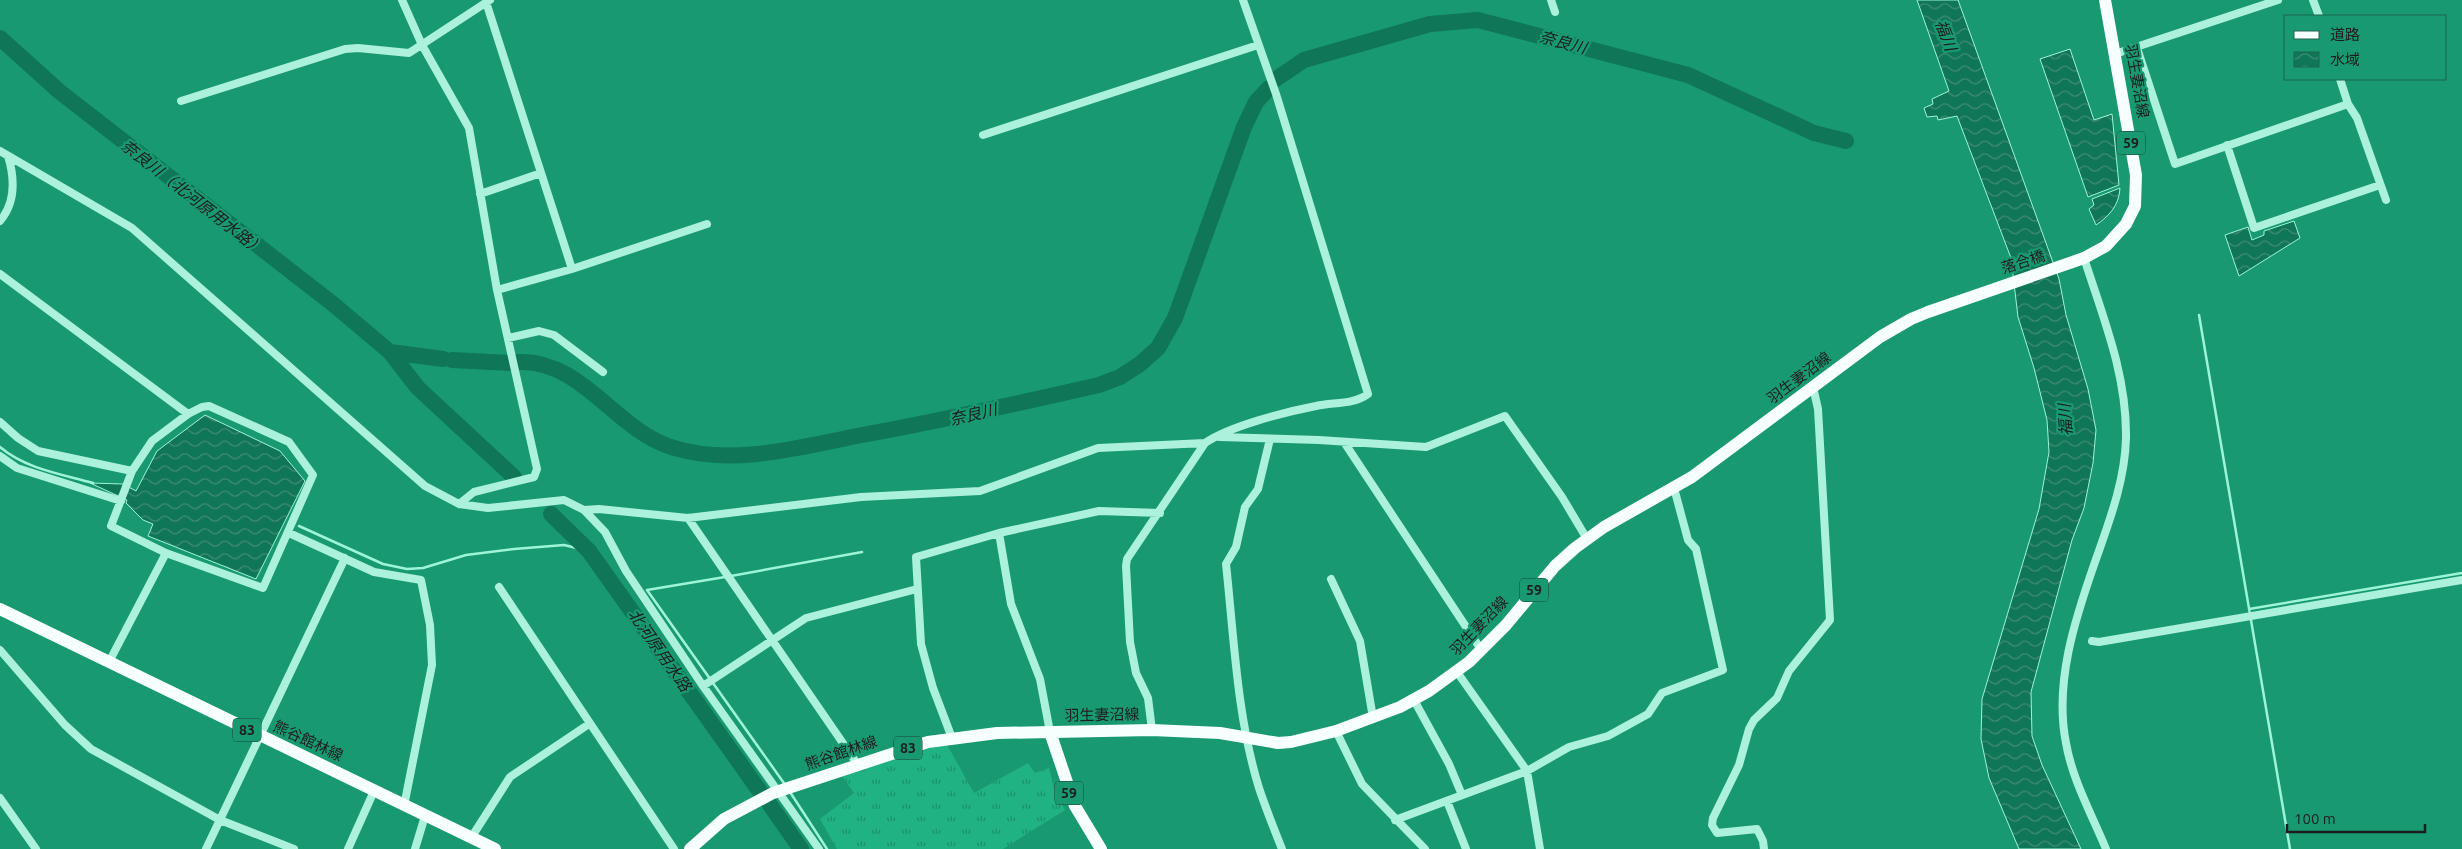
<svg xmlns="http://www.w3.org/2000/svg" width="2462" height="849" viewBox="0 0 2462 849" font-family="Ubuntu,'Noto Sans JP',sans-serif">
	<defs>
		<pattern id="grass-tufts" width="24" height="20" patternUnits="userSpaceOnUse" patternTransform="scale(1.25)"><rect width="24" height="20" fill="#20b283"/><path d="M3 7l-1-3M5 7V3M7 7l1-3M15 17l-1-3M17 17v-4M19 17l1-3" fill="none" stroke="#1b906b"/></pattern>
		<pattern id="water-waves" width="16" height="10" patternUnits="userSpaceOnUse" patternTransform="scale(1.25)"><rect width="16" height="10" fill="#0f7657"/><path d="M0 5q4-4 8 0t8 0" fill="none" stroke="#438b75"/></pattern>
	</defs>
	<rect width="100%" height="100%" fill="#189971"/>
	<path fill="url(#grass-tufts)" d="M946 743 974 793 1028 763 1035 773 1049 768 1055 792 1065 810 1003 849H837L820 819 854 793 842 776Z"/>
	<path fill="url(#water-waves)" stroke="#9ef4d7" d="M1917 0H1958L2059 279 2066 315 2088 389 2096 430 2093 463 2084 508 2072 540 2031 692 2032 736 2042 765 2081 849H2019L1989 778 1981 739 1982 699 2039 509 2049 452 2047 420 2034 368 2018 317 2011 258 1957 116 1938 120 1937 116 1927 117 1924 108 1933 104 1932 99 1949 91Z
		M2070 49 2094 120 2112 114 2119 185 2088 197 2040 59Z
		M2120 188C2119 206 2109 216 2096 225L2089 209 2094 205 2092 199Z
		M2294 221 2300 238 2239 276 2225 235 2248 227 2252 240 2264 235V231Z
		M205 415 280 451 305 481 256 579 148 536 153 524 143 520 126 503 127 500 90 483 123 484 136 491 157 451Z"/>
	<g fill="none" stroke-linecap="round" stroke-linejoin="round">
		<path stroke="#9ef4d7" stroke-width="2.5" d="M2199 315 2290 849
			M0 447C26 469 61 474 93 483
			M299 526 383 564 407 569 423 568 466 555 514 549 564 545 589 551
			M731 576 862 552
			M725 577 647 590 786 786
			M2249 609 2462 573
			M790 792 827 849"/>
		<path stroke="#0f7657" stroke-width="16" d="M0 38 60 92 333 304 390 352 418 388 514 477
			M1276 79 1304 60 1430 24 1478 20 1688 75 1814 133 1846 141
			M390 352 443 359
			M452 360 510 363
			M518 362C581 359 615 429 671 447 732 467 800 447 862 435 941 421 1020 403 1099 385L1120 377 1140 364 1158 348 1175 318 1244 127 1256 102 1269 88
			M551 514 589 551 761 793
			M770 805 801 849"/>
		<path stroke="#acf1db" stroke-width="8" d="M402 0 422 45 469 128 497 290 537 469 534 477 474 492 459 504
			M1551 0 1555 12
			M2313 0 2319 16
			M486 2 572 269
			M2137 48 2175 164 2348 104
			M2115 54 2278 0
			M2340 79 2348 104 2357 118 2386 200
			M181 101 345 49 358 48 409 53 490 0
			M983 135 1258 45
			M2227 145 2254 228 2380 185
			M0 151 132 228 425 486 459 504 488 508 564 500 584 510 605 532 626 571 703 686 819 849
			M480 194 541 173
			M0 221C16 202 15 179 8 156
			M2084 258C2103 317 2127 375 2126 438 2125 481 2109 522 2095 562 2075 619 2054 683 2066 743 2072 779 2092 815 2106 849
			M0 274 188 414
			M497 290 572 269 707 224
			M508 338 539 331 554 335 603 372
			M209 406 289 442 313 475 263 588 166 553 111 526 132 471 152 441 188 414 202 407Z
			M0 422 18 438 38 451 132 471
			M1219 437 1319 440 1426 447 1505 416 1562 497 1587 539
			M1270 439 1258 489 1245 507 1236 547 1226 564C1234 638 1237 717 1259 788 1266 809 1274 829 1282 849
			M1344 442 1482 651
			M1205 443C1230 426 1285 412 1316 406 1333 402 1353 405 1368 394L1276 94 1243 0
			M0 456 17 468 121 501
			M584 510 599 509 688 518 861 497 980 491 1098 448 1205 443 1127 559 1126 566 1130 642 1136 673 1148 698 1152 730
			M688 518 858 765
			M289 533 374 572 421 580 430 625 432 665 404 806
			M1331 579 1360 641 1373 718
			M499 587 674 849
			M2092 641 2099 642 2462 580
			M0 650 65 725 91 749 220 820 294 849
			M109 662 166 553
			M1457 672 1527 771 1540 849
			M703 686 806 618 917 589
			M1414 700 1449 764 1462 795
			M1336 731 1362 784 1425 849
			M1050 732 1040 679 1011 604 999 533 1099 511 1160 513
			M952 738 933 688 921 644 916 557 999 533
			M0 798 36 849
			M1447 801 1466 849
			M1395 820 1527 771 1569 747 1608 736 1648 714 1662 693 1723 670 1696 549 1688 540 1674 488
			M471 838 510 777 589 724
			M206 849 345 558
			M348 849 374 791
			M415 849 425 816
			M1764 849 1763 841 1757 829 1717 833 1712 825 1713 818 1739 765 1749 729 1754 720 1777 698 1789 671 1830 620 1818 409 1813 387"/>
		<path stroke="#f6fffd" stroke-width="12" d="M0 609 495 849
			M1050 732 1075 806 1101 849
			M690 849 724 819 773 793 928 742 997 733 1152 730 1220 733 1278 743 1291 742 1336 731 1400 707 1429 691 1469 662 1506 625 1555 566 1575 548 1604 527 1692 477 1880 337 1911 319 1928 312 2084 258 2106 246 2126 224 2135 206 2136 175 2105 0"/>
	</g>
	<g text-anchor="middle" stroke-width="4.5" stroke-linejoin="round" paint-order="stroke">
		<g fill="#189971" stroke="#1c4236" stroke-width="1">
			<rect x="2117" y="131.5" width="28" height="23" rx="4"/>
			<rect x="1520" y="578.5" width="28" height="23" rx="4"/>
			<rect x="233" y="718.5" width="28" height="23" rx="4"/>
			<rect x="894" y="736.5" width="28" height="23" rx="4"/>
			<rect x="1055" y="781.5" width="28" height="23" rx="4"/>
		</g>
		<g font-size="14" font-weight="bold" fill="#1d1d1d">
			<text x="2131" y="148">59</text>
			<text x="1534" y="595">59</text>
			<text x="247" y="735">83</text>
			<text x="908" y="753">83</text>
			<text x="1069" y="798">59</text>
		</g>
		<g font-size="15" fill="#1d1d1d" stroke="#189971">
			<text transform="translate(2137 81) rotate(80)" y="5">羽生妻沼線</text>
			<text transform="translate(2023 262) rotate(-18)" y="5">落合橋</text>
			<text transform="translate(1799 378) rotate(-37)" y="5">羽生妻沼線</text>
			<text transform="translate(1479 626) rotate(-46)" y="5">羽生妻沼線</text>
			<text transform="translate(1102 715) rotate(-1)" y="5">羽生妻沼線</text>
			<text transform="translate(308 741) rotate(25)" y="5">熊谷館林線</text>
			<text transform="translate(841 753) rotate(-19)" y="5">熊谷館林線</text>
		</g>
		<g font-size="16" font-style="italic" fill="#191d1c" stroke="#189971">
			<text transform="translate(1946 35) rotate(69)" y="6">福川</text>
			<text transform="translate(1563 42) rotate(15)" y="6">奈良川</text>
			<text transform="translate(193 197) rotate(38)" y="6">奈良川（北河原用水路）</text>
			<text transform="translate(973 414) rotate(-13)" y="6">奈良川</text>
			<text transform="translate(2065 420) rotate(-94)" y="6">福川</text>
			<text transform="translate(660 650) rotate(55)" y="6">北河原用水路</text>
		</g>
	</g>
	<rect x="2284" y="15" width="162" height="65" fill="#189971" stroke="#1a674f"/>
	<rect x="2294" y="31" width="25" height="8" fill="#f6fffd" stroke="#1a674f"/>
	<text x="2330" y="40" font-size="15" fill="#1d1d1d">道路</text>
	<rect x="2294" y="52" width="25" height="15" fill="url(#water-waves)" stroke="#1a674f"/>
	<text x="2330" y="65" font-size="15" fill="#1d1d1d">水域</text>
	<path d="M2287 824v8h138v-8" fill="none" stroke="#1d1d1d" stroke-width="2.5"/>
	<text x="2294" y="824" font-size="15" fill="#1d1d1d" stroke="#189971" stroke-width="4" paint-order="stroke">100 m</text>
</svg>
